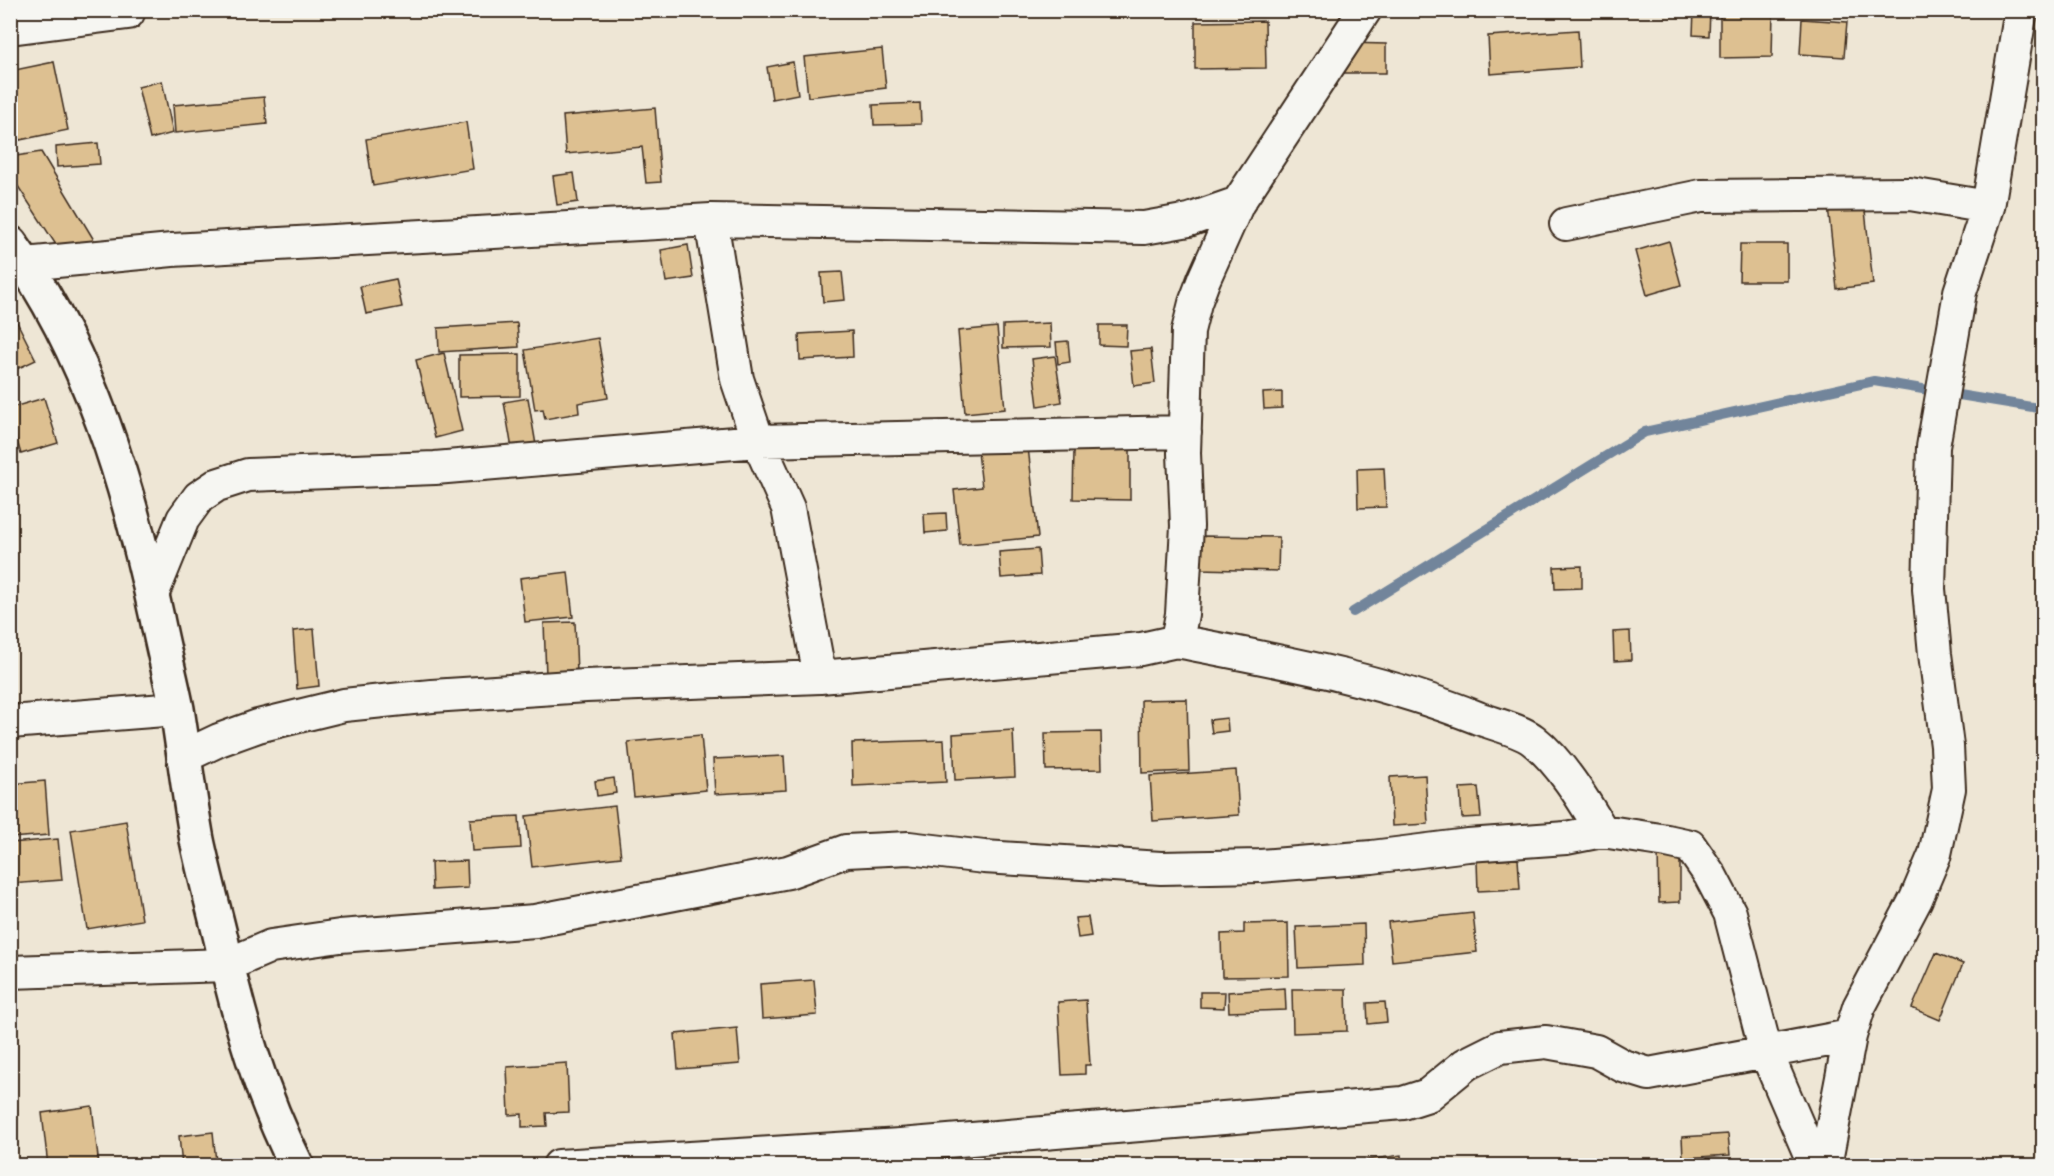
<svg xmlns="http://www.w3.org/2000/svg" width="2054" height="1176" viewBox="0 0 2054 1176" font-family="Mali,sans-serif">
	<rect width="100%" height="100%" fill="#eee6d5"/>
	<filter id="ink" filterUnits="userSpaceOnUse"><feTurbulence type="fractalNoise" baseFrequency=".0167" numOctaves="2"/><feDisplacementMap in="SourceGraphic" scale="12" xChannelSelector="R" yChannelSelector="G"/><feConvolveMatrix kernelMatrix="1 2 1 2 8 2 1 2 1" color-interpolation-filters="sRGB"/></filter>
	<g filter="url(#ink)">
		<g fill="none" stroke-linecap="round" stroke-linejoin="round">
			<path stroke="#72859b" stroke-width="10" d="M1353 612 1645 432 1874 381 2044 409"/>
		</g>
		<path fill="#ddc091" stroke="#3b2a1e" stroke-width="1.5" d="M1694 10H1710L1709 36 1693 35Z
			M1720 10H1773L1772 57 1720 58Z
			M1802 19 1847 22 1844 57 1800 54Z
			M1265 21 1266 68 1195 69V22Z
			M1578 30 1580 67 1490 74 1488 36Z
			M1344 43 1386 44V73H1343Z
			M882 49 886 88 808 97 804 57Z
			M54 62 68 130 15 141 10 117V71Z
			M793 62 798 94 772 99 767 67Z
			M162 81 173 133 150 139 138 87Z
			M264 97 267 124 175 133 173 105Z
			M920 103 921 124 874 125 873 105Z
			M655 108 661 182 646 183 642 147 566 154 563 116Z
			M466 122 473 169 373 186 366 139Z
			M98 143 100 164 57 167 56 147Z
			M41 152 97 245 60 251 10 174V157Z
			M574 173 578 202 557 205 553 176Z
			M1864 201 1873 284 1837 289 1828 206Z
			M1669 241 1681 285 1647 295 1635 251Z
			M1740 244H1787V281H1739Z
			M688 245 693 278 666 282 661 250Z
			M842 272 845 300 823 302 821 273Z
			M396 279 402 307 366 314 360 286Z
			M17 322 36 360 10 372V325Z
			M517 323 519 347 439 352 438 328Z
			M1050 323 1051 347 1003 348V325Z
			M1099 325H1127L1126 346 1099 345Z
			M997 327 1005 409 965 413 958 331Z
			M852 331 853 357 800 360 799 334Z
			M598 338 608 398 578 403 579 413 545 419 543 409 535 410 525 350Z
			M1068 341 1070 362 1058 364 1056 342Z
			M1151 349 1155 383 1134 386 1130 351Z
			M444 353 462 431 435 438 416 360Z
			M520 354V396L459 397V355Z
			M1055 356 1062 402 1038 406 1032 359Z
			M1282 392V408L1264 409 1263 393Z
			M44 398 58 443 21 454 10 418V408Z
			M528 398 536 445 512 449 504 402Z
			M1028 447 1038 537 960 545 954 490 982 487 978 452Z
			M1074 450H1130V500L1073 499Z
			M1384 468 1386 507 1358 508 1357 469Z
			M946 513 947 531 925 533 924 514Z
			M1201 536 1279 537 1278 571 1200 569Z
			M1038 549 1040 575 1001 578 999 552Z
			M1582 566V588L1555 589 1554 567Z
			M568 572 573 617 525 622 520 578Z
			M575 622 577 674 546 675 544 623Z
			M314 629 319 686 297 689 293 631Z
			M1630 631 1631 660 1614 661 1613 632Z
			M1187 699 1189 771 1142 773 1141 700Z
			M1227 718 1228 731 1212 733 1210 720Z
			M1013 730 1015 777 955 780 953 734Z
			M1101 732 1102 769 1046 770 1045 733Z
			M701 735 706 790 634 797 628 742Z
			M944 740 946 782 853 786 852 743Z
			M784 756 786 790 715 794 713 759Z
			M1236 770 1239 815 1153 821 1150 776Z
			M1425 775 1428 824 1392 826 1390 777Z
			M614 778 616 793 597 796 595 781Z
			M45 781 49 835 10 838V784Z
			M1478 787 1481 817 1462 818 1460 788Z
			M615 806 621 857 532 867 526 816Z
			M519 816 521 848 472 851 470 819Z
			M126 821 142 920 87 929 71 830Z
			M58 839 62 880 10 884V843Z
			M1658 851H1680V902L1659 903Z
			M1518 859 1520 889 1478 891 1477 861Z
			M467 861 468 888 432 890 431 862Z
			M1473 913 1477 952 1392 961 1388 922Z
			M1088 917 1091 936 1078 938 1075 918Z
			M1288 923 1289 976 1222 977 1221 934 1244 933V924Z
			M1364 924 1365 965 1298 968 1296 927Z
			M1936 953 1963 964 1940 1020 1912 1008Z
			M814 980 817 1015 762 1019 760 984Z
			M1285 988 1286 1010 1229 1012 1228 992Z
			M1292 989H1346L1347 1031 1293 1033Z
			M1200 992H1225L1224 1008 1200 1007Z
			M1086 1000 1090 1065H1085V1074L1062 1075 1058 1002Z
			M1385 1002 1387 1022 1368 1024 1367 1003Z
			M737 1028 740 1064 678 1069 675 1034Z
			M567 1063 569 1112 546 1113 547 1126 522 1127V1114L509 1115 507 1067Z
			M92 1106 99 1166H48L42 1113Z
			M213 1132 216 1162 182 1166 179 1136Z
			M1728 1134 1730 1155 1683 1158 1682 1137Z
			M1401 1155 1402 1166H1353L1352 1162Z"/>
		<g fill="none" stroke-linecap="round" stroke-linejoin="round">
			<g stroke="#3b2a1e" stroke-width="36">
				<path id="minor" d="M10 28 128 13
					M711 220 737 379 758 441 788 508 820 677
					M1566 224 1701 196 1910 194 1988 207
					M25 264 172 250 711 220 1144 228 1189 220 1238 203
					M152 595 183 519 199 497 217 485 248 475 435 468 758 441 1185 432
					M1177 641C1279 661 1381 679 1478 718 1494 724 1520 730 1533 740 1561 762 1584 801 1602 831
					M10 722 177 709
					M183 757 219 740 258 726 344 705 432 696 586 686 820 677 1141 649 1177 641 1182 614 1187 526 1184 453 1188 331 1195 303 1204 279 1238 203 1365 10
					M10 972 227 965 271 946 340 936 535 921 788 872 846 851 909 848 984 857 1161 868 1260 866 1372 857 1468 845 1566 838 1602 831 1667 841 1690 846 1710 875 1730 913 1766 1052 1815 1166
					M559 1166 900 1145 1403 1103 1428 1095 1466 1064 1500 1047 1546 1042 1596 1051 1623 1066 1649 1074 1850 1036
					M1825 1166 1850 1036 1859 1007 1916 899 1935 854 1949 789 1947 746 1935 654 1929 589 1933 447 1960 292 1988 207 2021 10"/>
			</g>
			<g stroke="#3b2a1e" stroke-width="38">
				<path id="tertiary" d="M10 243C90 353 129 488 157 618 163 649 171 679 177 709 184 753 189 796 197 840 204 873 213 906 221 939 239 1018 260 1094 297 1166"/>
			</g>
			<use href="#minor" stroke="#f6f6f2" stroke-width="32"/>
			<use href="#tertiary" stroke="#f6f6f2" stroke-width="33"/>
		</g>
	</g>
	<rect width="2054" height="1176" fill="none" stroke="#f6f6f2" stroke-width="36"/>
	<rect x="18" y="18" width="2018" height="1140" fill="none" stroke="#3b2a1e" stroke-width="2" filter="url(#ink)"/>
</svg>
